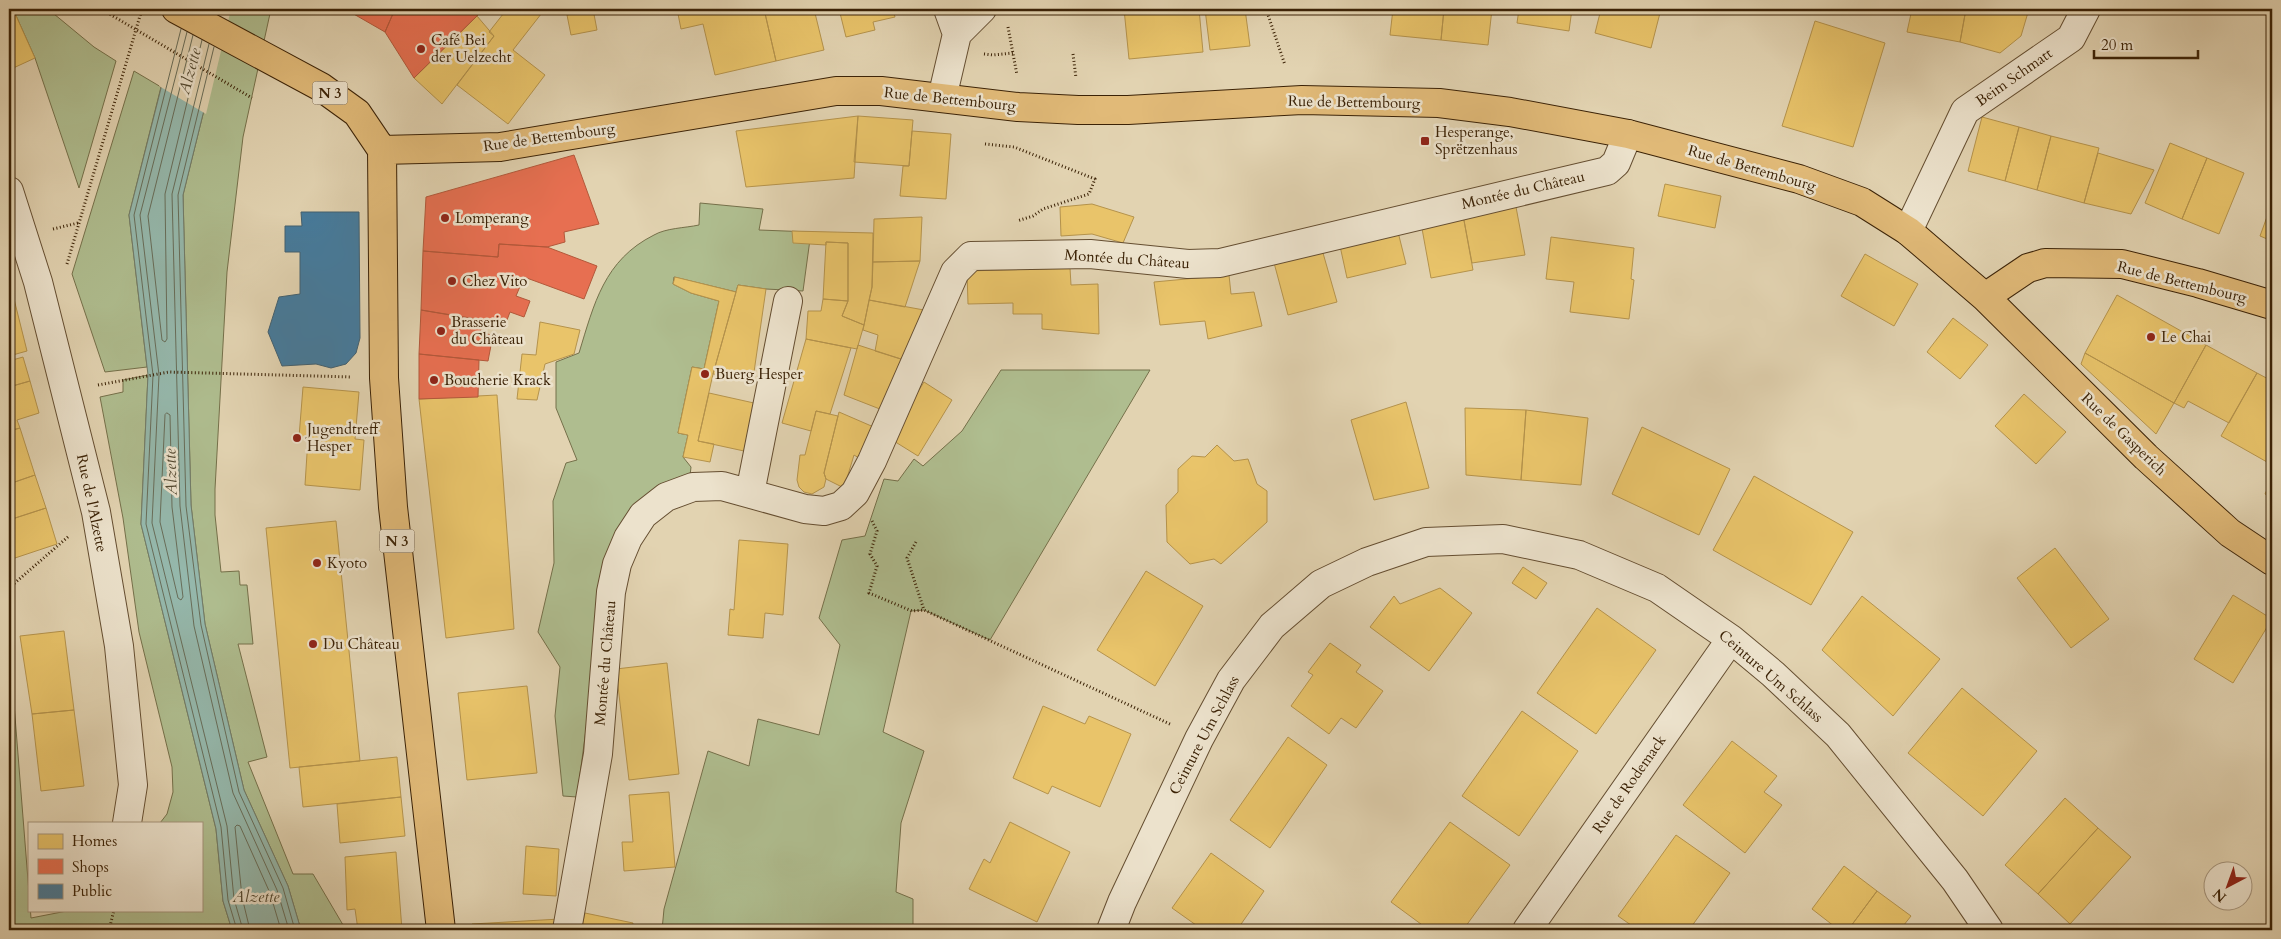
<svg xmlns="http://www.w3.org/2000/svg" width="2281" height="939" viewBox="0 0 2281 939" font-family="Cardo,serif">
	<rect width="100%" height="100%" fill="#e2d3b1"/>
	<filter id="stains"><feTurbulence type="fractalNoise" baseFrequency=".004" numOctaves="4"/><feColorMatrix values="0 0 0 0 .2 0 0 0 0 .09 0 0 0 0 .02 0 0 0 .5 -.17"/></filter>
	<radialGradient id="worn" r=".72"><stop offset=".6" stop-color="#630" stop-opacity="0"/><stop offset="1" stop-color="#630" stop-opacity=".3"/></radialGradient>
	<path fill="#afbd8f" stroke="#75704a" d="M13 9H48L94 47 116 61 79 188 35 58Z
		M229 9H271L243 137 227 272 215 489V515L221 572 239 571 240 585H247L253 644H238L267 757 248 762 293 874H313L346 930H301L288 886 244 790 205 624 191 505 183 195Z
		M134 71 161 87 129 215 147 367 105 372 72 274Z
		M700 203 763 209 759 230 811 232 803 291 766 289 738 285 736 292 674 277 673 284 691 293 719 301 704 369 692 367 678 433 688 435 683 457 691 467 690 476 599 592 587 722 577 797 563 796 555 716 560 667 538 632 554 563 553 501 566 463 577 460 556 408V362L579 353C594 304 604 260 654 235 666 228 685 228 699 225Z
		M1001 370H1150L990 640 924 610 911 611 883 732 924 751 901 823 896 892 913 899V930H662L664 909 708 751 749 766 758 719 819 735 840 645 819 618 842 540 865 536 884 479 898 481 914 459 923 466 962 431Z
		M148 375 141 524 216 829 223 901 232 930H9V641L31 918 72 910H201V823H160L167 814 173 792 172 767 139 632 123 518 100 397 123 392V380Z"/>
	<path fill="#95b8ac" stroke="#717c6a" d="M181 9H229L183 195 191 505 205 624 244 790 288 886 301 930H232L223 901 216 829 141 524 148 375 129 215Z"/>
	<path fill="#e2d3b1" d="M178 9H231L206 114 159 86Z"/>
	<path fill="#e9c46a" stroke="#b5934c" d="M9 9H13L35 58 9 70Z
		M507 9H545L513 50 545 75 508 124 457 85 494 36 489 32Z
		M593 9 597 30 571 35 567 15Z
		M677 9H764L776 61 715 75 703 24 681 29Z
		M764 9H814L824 50 776 61Z
		M839 9H893L895 17 873 22 875 30 846 37Z
		M1124 9H1199L1203 52 1129 59Z
		M1205 9H1245L1250 46 1210 50Z
		M1393 9H1444L1441 40 1390 35Z
		M1444 9H1492L1488 45 1441 40Z
		M1519 9H1572L1569 31 1517 23Z
		M1601 9H1661L1651 48 1595 33Z
		M1912 9H1966L1960 42 1907 32Z
		M1966 9H2029L2021 36 2000 53 1960 42Z
		M477 16 494 36 442 104 414 78Z
		M1815 21 1885 43 1853 147 1782 126Z
		M858 116 913 120 909 166 854 162Z
		M858 116 854 178 746 187 736 131Z
		M1982 117 2019 127 2005 181 1968 171Z
		M2019 127 2051 136 2037 190 2005 181Z
		M912 131 951 134 946 199 900 196 903 166H909Z
		M2051 136 2099 148 2084 203 2037 190Z
		M2170 143 2207 158 2182 219 2145 203Z
		M2098 153 2154 170 2131 214 2084 203Z
		M2207 158 2244 173 2219 234 2182 219Z
		M1665 184 1721 196 1715 228 1658 216Z
		M2272 203V241L2260 236Z
		M1092 204 1134 217 1123 243 1092 234 1061 236 1060 207Z
		M1516 207 1525 255 1472 263 1463 215Z
		M1463 215 1473 270 1431 278 1421 223Z
		M922 217 920 261 873 262 874 219Z
		M792 231 873 233 872 287 864 325 842 316 848 301V243L826 242V245L793 243Z
		M1398 232 1406 264 1347 278 1340 246Z
		M1551 237 1634 248 1631 279 1634 280 1629 319 1570 312 1574 282 1546 279Z
		M826 242 848 243V301L823 299Z
		M1321 246 1337 302 1288 315 1273 259Z
		M1865 254 1918 284 1894 326 1841 296Z
		M920 261 905 307 869 300 872 287 873 262Z
		M1070 268 1071 285 1098 284 1099 334 1042 329V314H1013V303L968 304 967 271Z
		M1229 275 1231 294 1254 292 1262 326 1208 339 1205 321 1160 325 1154 282Z
		M675 277 736 292 713 374 698 441 714 444 710 462 683 457 688 435 678 433 692 367 704 369 719 301 691 293 673 284Z
		M9 279 27 351 9 356Z
		M738 285 766 289 753 379 713 374Z
		M2117 295 2206 345 2174 403 2085 353Z
		M823 299 848 301 842 316 864 325 857 349 806 339 808 311H821Z
		M869 300 924 310 904 360 875 351 878 335 863 330Z
		M1953 318 1988 345 1960 379 1927 352Z
		M540 322 580 330 574 354 545 364 537 400 517 399 522 354 536 355Z
		M806 339 851 348 830 414 816 411 811 431 782 423Z
		M858 345 904 360 885 411 844 395Z
		M2206 345 2257 373 2229 423 2188 401 2184 408 2174 403Z
		M2085 353 2174 403 2156 434 2081 364Z
		M23 357 30 381 9 387V361Z
		M2257 373 2272 381V451L2267 462 2221 436Z
		M30 381 39 413 17 420 20 428 9 431V387Z
		M924 382 952 400 918 456 889 438Z
		M303 387 359 392 355 439 364 440 360 490 305 485 308 438 299 437Z
		M709 393 754 403 744 451 698 441Z
		M2024 394 2066 432 2036 464 1995 426Z
		M497 395 514 629 446 638 419 399Z
		M1406 402 1429 488 1374 500 1351 420Z
		M1465 408 1526 410 1521 480 1466 475Z
		M1526 410 1588 418 1581 485 1521 480Z
		M816 411 838 416 824 473 826 479 824 487 812 494 804 492 799 487 797 480 800 455H805Z
		M839 412 876 428 859 458 854 455 844 488 826 479 824 473Z
		M1642 427 1730 469 1699 535 1612 494Z
		M20 428 35 475 9 484V431Z
		M1217 445 1234 461 1248 459 1257 484 1267 491V522L1221 564 1214 559 1190 564 1167 542 1166 505 1178 492V469L1192 456 1205 457Z
		M35 475 46 508 9 520V484Z
		M1754 476 1853 532 1811 605 1713 550Z
		M2272 479V498L2265 494Z
		M46 508 57 544 9 560V520Z
		M336 521 360 761 290 768 266 528Z
		M739 540 788 544 783 615 765 613 763 638 728 635 730 609 734 610Z
		M2055 548 2109 619 2071 648 2017 578Z
		M1523 567 1547 583 1536 599 1512 583Z
		M1146 571 1203 606 1155 686 1097 650Z
		M1440 588 1472 613 1429 671 1370 627 1394 596 1400 604Z
		M2233 595 2272 619 2233 683 2194 659Z
		M1862 596 1940 659 1893 716 1822 650Z
		M1597 608 1656 650 1596 734 1537 693Z
		M64 631 74 710 32 714 20 636Z
		M1330 643 1361 665 1356 672 1383 691 1356 728 1341 718 1329 734 1291 706 1313 675 1308 672Z
		M667 663 679 774 629 780 616 669Z
		M527 686 537 773 467 780 458 693Z
		M1962 688 2037 751 1983 816 1908 753Z
		M1043 706 1085 724 1089 716 1131 734 1100 807 1052 786 1048 794 1013 778Z
		M74 710 84 786 41 791 32 714Z
		M1522 711 1578 751 1519 836 1462 796Z
		M1288 737 1327 765 1270 848 1230 820Z
		M1732 741 1777 776 1764 792 1782 805 1745 853 1683 805Z
		M397 757 401 797 303 807 299 767Z
		M669 792 675 867 624 871 622 842H633L629 795Z
		M401 797 405 836 340 843 337 804Z
		M2065 798 2098 828 2038 894 2005 865Z
		M1010 822 1070 852 1037 922 969 889 984 859 990 863Z
		M1450 822 1510 865 1463 930H1429L1391 902Z
		M2098 828 2131 857 2070 924 2038 894Z
		M1676 835 1730 873 1689 930H1638L1618 916Z
		M526 846 559 849 556 896 523 894Z
		M396 852 402 930H358L355 909 347 910 345 857Z
		M1211 853 1264 891 1237 930H1203L1172 908Z
		M1844 866 1877 891 1848 930H1839L1812 909Z
		M1877 891 1911 916 1900 930H1848Z
		M585 913 633 923 632 930H581Z
		M560 919 558 930H472V924Z"/>
	<path fill="#e76f51" stroke="#b3583a" d="M345 9H395L385 32Z
		M395 9H484L414 78 385 32Z
		M574 155 599 224 564 232 565 242 547 247 499 244 498 257 423 251 426 197Z
		M499 244 547 247 597 266 584 299 524 277 516 296 530 301 524 317 510 312 507 320 502 324 421 310 423 251 498 257Z
		M421 310 483 320 480 333 493 335 488 361 419 354Z
		M419 354 479 360 478 397 419 399Z"/>
	<path fill="#457b9d" stroke="#426070" d="M301 212H359L360 338 356 353 346 364 331 368 316 364 282 366 268 332 279 297 300 294V252H285V226H302Z"/>
	<g fill="none" stroke-linecap="round" stroke-linejoin="round">
		<path stroke="#686d59" stroke-width="1" d="M181 29 134 215 153 375 146 524 221 827 228 900 237 930
			M187 32 140 215 159 375 152 523 227 826 234 899 243 930
			M193 35 148 216 162 340 165 342 167 339 165 194 202 40
			M209 44 172 194 180 506 194 626 233 793 277 890 289 930
			M214 47 178 195 186 506 201 625 239 792 283 888 295 930
			M167 413 170 415 172 507 183 597 181 600 178 598 160 522 165 415Z
			M250 930 242 897 235 827 237 825 240 826 270 893 281 930"/>
		<g stroke="#654e31" stroke-width="30">
			<path id="minor" d="M948 9 957 34
				M942 98 957 34 982 9
				M9 191 38 282 96 512 119 646 133 785 127 823
				M1908 231 1965 111 2071 38 2086 9
				M750 493 788 301
				M567 930 598 754 611 592 617 564 628 538 643 515 666 497 693 487 722 486 805 509 824 511 841 506 855 493 872 461 955 272 971 256 1090 254 1188 264 1220 263 1607 171 1616 163 1628 134
				M1111 930 1122 902 1199 739 1231 680 1272 626 1321 584 1367 562 1426 542 1503 539 1579 555 1657 588 1731 639 1773 674 1838 735 1955 880 1989 930
				M1527 930 1731 639"/>
		</g>
		<g stroke="#3b2206" stroke-width="30">
			<path id="major" d="M176 9 321 87 357 113 382 150 384 378 393 507 441 930
				M382 150 500 147 836 91H881L1018 107 1078 110H1128L1302 100 1439 103 1510 112 1628 134 1799 179 1862 202 1908 231 1985 297 2146 457 2230 533 2272 561
				M1985 297 2028 268 2045 263 2122 264 2198 283 2272 305"/>
		</g>
		<path stroke="#3b2206" stroke-width="3" stroke-dasharray="1 2.5" stroke-linecap="butt" d="M1266 9 1285 65
			M1008 27 1017 75
			M984 54 993 55 1013 53
			M1073 54 1076 78
			M985 144 1014 147 1095 179 1089 194 1043 209 1033 216 1017 221
			M53 229 78 223
			M67 264 142 9
			M98 385 169 372 352 377
			M872 521 877 531 870 554 877 566 869 593 912 611 924 610 1172 725
			M916 542 907 558 924 610
			M9 588 69 536
			M109 930 114 910"/>
		<use href="#minor" stroke="#ece2cc" stroke-width="28"/>
		<use href="#major" stroke="#e1ba78" stroke-width="28"/>
		<path stroke="#3b2206" stroke-width="3" stroke-dasharray="1 2.5" stroke-linecap="butt" d="M101 9 252 98"/>
	</g>
	<g fill="#8f2418" stroke="#ece2cc" stroke-width="2">
		<circle cx="421" cy="49" r="5"/>
		<rect x="1420" y="136" width="10" height="10" rx="2.5"/>
		<circle cx="445" cy="218" r="5"/>
		<circle cx="452" cy="281" r="5"/>
		<circle cx="441" cy="331" r="5"/>
		<circle cx="2151" cy="337" r="5"/>
		<circle cx="705" cy="374" r="5"/>
		<circle cx="434" cy="380" r="5"/>
		<circle cx="297" cy="438" r="5"/>
		<circle cx="317" cy="563" r="5"/>
		<circle cx="313" cy="644" r="5"/>
	</g>
	<g text-anchor="middle" stroke-width="5" stroke-linejoin="round" paint-order="stroke">
		<g fill="#ece2cc" stroke="#705c41" stroke-width="1">
			<rect x="312.5" y="81.5" width="35" height="23" rx="4"/>
			<rect x="379.5" y="529.5" width="35" height="23" rx="4"/>
		</g>
		<g font-size="14" font-weight="bold" fill="#3b2206">
			<text x="330" y="98">N 3</text>
			<text x="397" y="546">N 3</text>
		</g>
		<g font-size="15" fill="#3b2206" stroke="#ece2cc" text-anchor="start">
			<text x="431" y="45">Café Bei<tspan x="431" dy="17">der Uelzecht</tspan></text>
			<text x="1435" y="137">Hesperange,<tspan x="1435" dy="17">Sprëtzenhaus</tspan></text>
			<text x="455" y="223">Lomperang</text>
			<text x="462" y="286">Chez Vito</text>
			<text x="451" y="327">Brasserie<tspan x="451" dy="17">du Château</tspan></text>
			<text x="2161" y="342">Le Chai</text>
			<text x="715" y="379">Buerg Hesper</text>
			<text x="444" y="385">Boucherie Krack</text>
			<text x="307" y="434">Jugendtreff<tspan x="307" dy="17">Hesper</tspan></text>
			<text x="327" y="568">Kyoto</text>
			<text x="323" y="649">Du Château</text>
		</g>
		<g font-size="15" fill="#3b2206" stroke="#ece2cc">
			<text transform="translate(2014 77) rotate(-35)" y="5">Beim Schmatt</text>
			<text transform="translate(950 99) rotate(6)" y="5">Rue de Bettembourg</text>
			<text transform="translate(1354 102) rotate(1)" y="5">Rue de Bettembourg</text>
			<text transform="translate(549 137) rotate(-8)" y="5">Rue de Bettembourg</text>
			<text transform="translate(1752 168) rotate(16)" y="5">Rue de Bettembourg</text>
			<text transform="translate(1523 190) rotate(-13)" y="5">Montée du Château</text>
			<text transform="translate(1127 259) rotate(4)" y="5">Montée du Château</text>
			<text transform="translate(2182 282) rotate(14)" y="5">Rue de Bettembourg</text>
			<text transform="translate(2124 434) rotate(44)" y="5">Rue de Gasperich</text>
			<text transform="translate(92 503) rotate(78)" y="5">Rue de l'Alzette</text>
			<text transform="translate(605 663) rotate(-85)" y="5">Montée du Château</text>
			<text transform="translate(1771 676) rotate(41)" y="5">Ceinture Um Schlass</text>
			<text transform="translate(1204 735) rotate(-62)" y="5">Ceinture Um Schlass</text>
			<text transform="translate(1629 784) rotate(-55)" y="5">Rue de Rodemack</text>
		</g>
		<g font-size="16" font-style="italic" fill="#524830" stroke="#ece2cc">
			<text transform="translate(189 71) rotate(-75)" y="6">Alzette</text>
			<text transform="translate(170 472) rotate(-92)" y="6">Alzette</text>
			<text x="256" y="902">Alzette</text>
		</g>
	</g>
	<rect width="2281" height="939" fill="none" stroke="#e2d3b1" stroke-width="30"/>
	<rect x="10" y="10" width="2261" height="919" fill="none" stroke="#3b2206" stroke-width="2.5"/>
	<rect x="15" y="15" width="2251" height="909" fill="none" stroke="#3b2206"/>
	<rect x="28" y="822" width="175" height="90" fill="#ece2cc" stroke="#a5957d"/>
	<rect x="38" y="834" width="25" height="15" fill="#e9c46a" stroke="#a5957d"/>
	<text x="72" y="846" font-size="15" fill="#3b2206">Homes</text>
	<rect x="38" y="859" width="25" height="15" fill="#e76f51" stroke="#a5957d"/>
	<text x="72" y="872" font-size="15" fill="#3b2206">Shops</text>
	<rect x="38" y="884" width="25" height="15" fill="#457b9d" stroke="#a5957d"/>
	<text x="72" y="896" font-size="15" fill="#3b2206">Public</text>
	<g transform="translate(2228 886) rotate(221)"><circle r="24" fill="#ece2cc" stroke="#a5957d"/>
	<path d="M0-4L9 19L0 12L-9 19Z" fill="#8f2418"/>
	<text y="-8" font-size="14" font-weight="bold" text-anchor="middle" fill="#3b2206">N</text>
	</g>
	<path d="M2094 50v8h104v-8" fill="none" stroke="#3b2206" stroke-width="2.5"/>
	<text x="2101" y="50" font-size="15" fill="#3b2206" stroke="#ece2cc" stroke-width="4" paint-order="stroke">20 m</text>
	<rect width="100%" height="100%" filter="url(#stains)"/>
	<rect width="100%" height="100%" fill="url(#worn)"/>
</svg>
